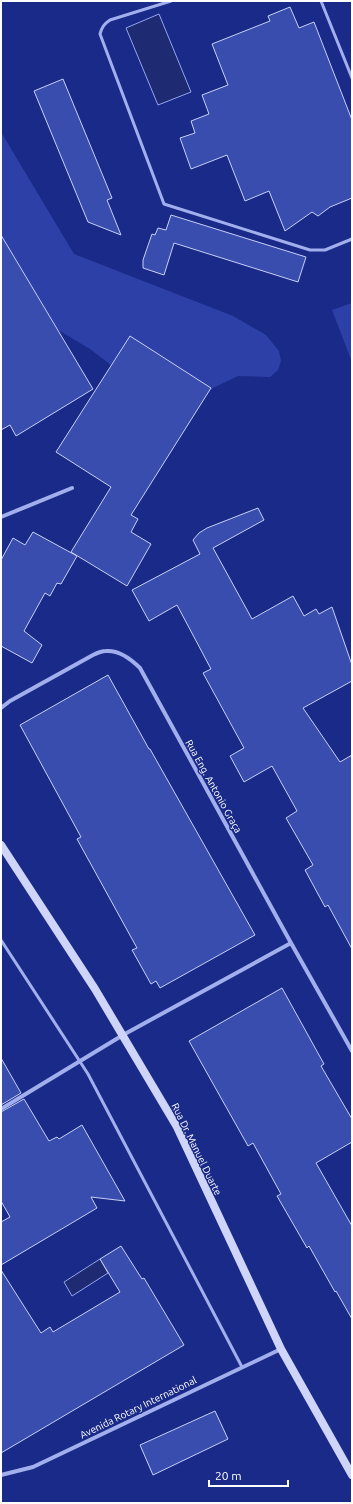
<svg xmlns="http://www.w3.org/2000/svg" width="353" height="1504" viewBox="0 0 353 1504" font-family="Ubuntu,sans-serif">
	<rect width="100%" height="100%" fill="#1a2a88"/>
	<path fill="#2c40a7" d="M1 132 74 254 233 316 266 335 279 351 281 361 278 370 270 377 238 376 211 389 130 337 111 365 90 349 58 330 1 235Z
		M352 303V362L332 310Z"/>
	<path fill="#1e2a71" stroke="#95a5ef" d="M159 14 191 92 158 105 126 28Z
		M100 1259 108 1273 72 1296 64 1282Z"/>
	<path fill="#394dae" stroke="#c8d0f9" d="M290 7 299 28 314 22 352 120V198L330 207 318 216 312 212 285 231 269 191 245 201 227 155 191 169 180 138 195 133 191 121 209 114 202 95 228 85 212 44 270 21 268 16Z
		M63 79 112 198 107 200 121 235 88 222 34 91Z
		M171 215 306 257 298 282 174 243 164 275 143 268V260L152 234 155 235 158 228 166 230Z
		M1 235 93 389 16 436 10 425 1 430Z
		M130 336 211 388 131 515 138 519 131 532 151 544 127 586 71 552 111 487 56 452Z
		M258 508 264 520 213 548 252 619 293 596 304 616 316 609 319 614 332 607 352 665V681L303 708 340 762 352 755V949L328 905 325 907 305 870 313 865 286 818 297 811 272 766 244 782 230 756 244 748 203 673 211 669 177 605 149 621 132 590 200 554 193 540 199 533 207 528Z
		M33 532 77 556 61 584 57 583 50 596 45 593 24 631 42 645 32 663 1 646V560L13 538 25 545Z
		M108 675 149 749H150L255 935 160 988 156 981 151 984 132 950 137 948 77 839 81 837 20 725Z
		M282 988 324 1064 321 1066 352 1119V1142L316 1163 352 1226V1319L336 1291 335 1292 309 1246 307 1248 277 1196 281 1194 253 1143 248 1146 189 1041Z
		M1 1058 21 1093 1 1105Z
		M24 1099 49 1141 57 1137 59 1139 82 1125 125 1201 91 1197 97 1208 1 1265V1222L10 1217 1 1201V1112Z
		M121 1246 142 1279 144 1278 184 1345 1 1453V1270L41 1333 50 1327 53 1332 120 1292 100 1259Z
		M215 1411 228 1439 153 1475 140 1445Z"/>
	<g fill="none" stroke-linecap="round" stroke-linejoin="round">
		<path stroke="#a2afed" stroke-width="3" d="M171 1 110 20C104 24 102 27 100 34L164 204 310 250H325L352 239
			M321 1 352 78
			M1 940 88 1074 242 1367"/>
		<path stroke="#a2afed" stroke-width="4" d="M1 517 72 488
			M1 708 10 701 93 655C97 653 102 651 106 651 119 650 131 659 140 668L291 943 352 1051
			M1 1109 123 1035 291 943
			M1 1475 33 1467 281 1349"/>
		<path stroke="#cfd5f9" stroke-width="8" d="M1 845 95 989 177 1127 281 1349 352 1475"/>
	</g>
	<g text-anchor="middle" stroke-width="3" stroke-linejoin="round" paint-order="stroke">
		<g font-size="10" fill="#fff" stroke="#1a2a88">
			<text transform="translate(214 786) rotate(61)" y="4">Rua Eng. Antonio Graça</text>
			<text transform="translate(197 1149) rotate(64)" y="4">Rua Dr. Manuel Duarte</text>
			<text transform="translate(138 1407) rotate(-26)" y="4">Avenida Rotary International</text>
		</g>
	</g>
	<rect width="353" height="1504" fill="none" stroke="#ffffff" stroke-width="4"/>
	<path d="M209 1480v6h79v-6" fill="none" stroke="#ffffff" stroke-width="2"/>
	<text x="215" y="1480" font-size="12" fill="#ffffff" stroke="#1a2a88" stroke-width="3" paint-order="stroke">20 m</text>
</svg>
